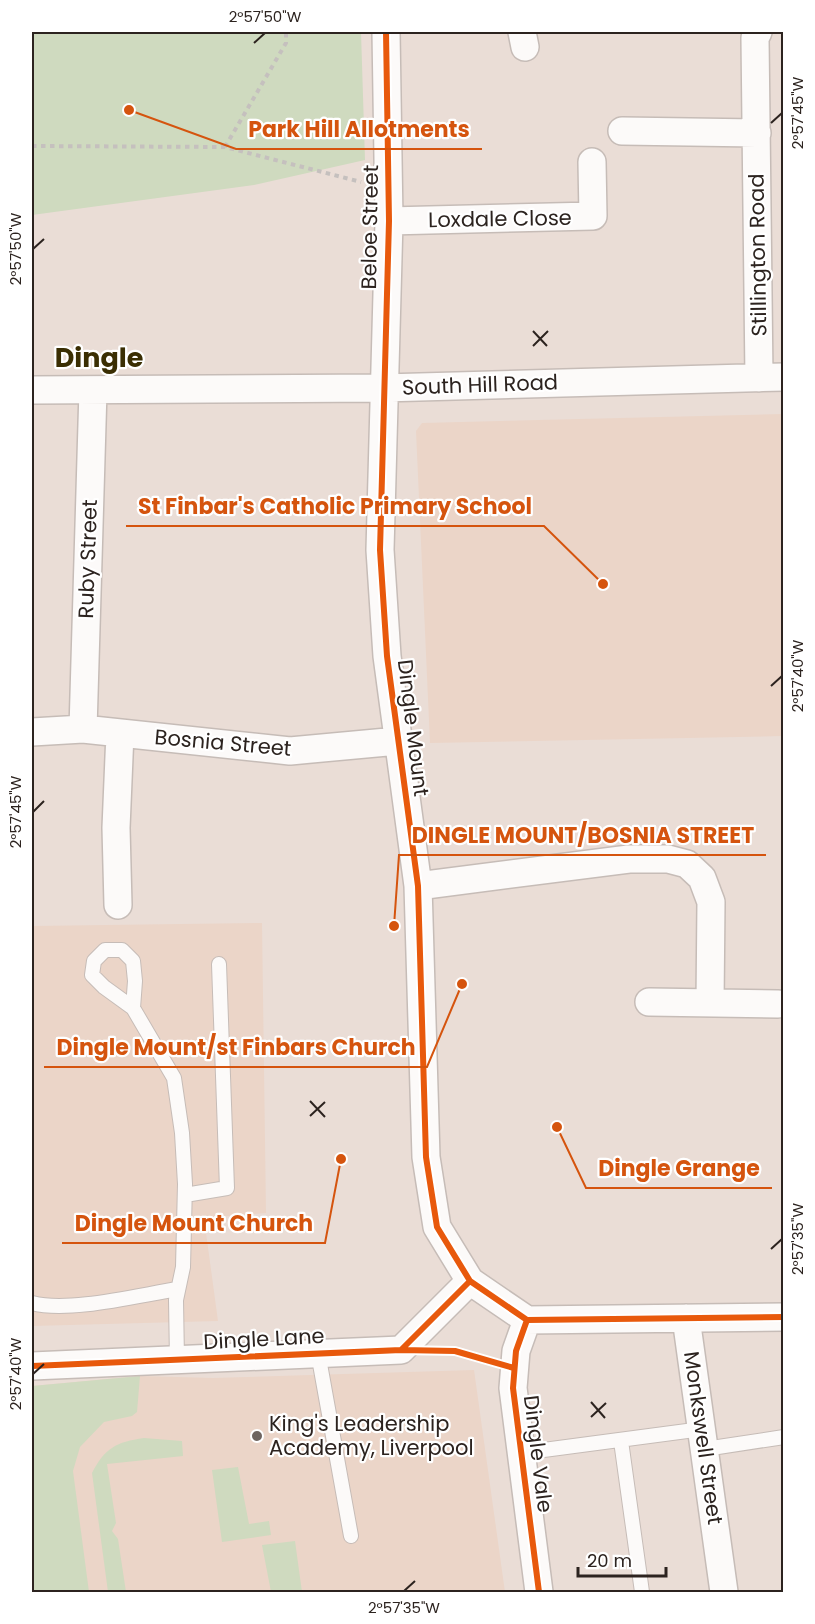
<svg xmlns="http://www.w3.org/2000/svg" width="815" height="1624" viewBox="0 0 815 1624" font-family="Poppins,sans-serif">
	<rect width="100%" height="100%" fill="#eaddd6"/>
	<path fill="#ebd5c8" d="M783 414V736L430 743 416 431 422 423Z
		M262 923 266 1213 204 1218 218 1321 32 1326V926Z
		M474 1370 505 1592H32V1386L140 1376 213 1378Z"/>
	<path fill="#cfdabf" d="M32 32H361L365 160 254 185 32 215Z
		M140 1376 137 1412 132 1416 104 1422 80 1447 73 1471 89 1592H32V1386Z
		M144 1438 182 1441 183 1456 107 1464 116 1523 112 1531 118 1539 126 1592H108L92 1473C105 1448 116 1442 144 1438Z
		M238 1467 249 1524 269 1521 271 1535 222 1542 212 1470Z
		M295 1541 302 1592H271L262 1545Z"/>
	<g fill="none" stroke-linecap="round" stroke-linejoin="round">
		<g stroke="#c6bcb7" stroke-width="16">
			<path id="service" d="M133 1008 104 987 92 975 94 961 105 950H122L133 961 135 981 133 1008 174 1078 182 1133 185 1184 183 1267 176 1300 177 1360
				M185 1195 227 1188 219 964
				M32 1303C69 1313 139 1295 178 1289
				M318 1353 351 1536
				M621 1441 642 1592
				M705 1449 784 1437
				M521 1453 702 1429"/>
		</g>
		<g stroke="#c6bcb7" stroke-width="30">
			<path id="minor" d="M386 32 389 221 380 550 387 656 418 886 426 1157 437 1227 470 1281 527 1320
				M522 32 525 47
				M758 32 755 38 759 378
				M622 131 757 133
				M389 221 593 216 592 162
				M32 390 383 388 784 377
				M83 729 93 390
				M32 732 83 729 290 751 398 741
				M418 886 629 859H668L687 864 702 878 711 902 710 1003
				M118 905 116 828 120 733
				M649 1002 778 1004
				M686 1318 724 1592
				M527 1320 516 1351 513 1388 539 1592
				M527 1320 784 1317
				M32 1366 401 1350 470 1281"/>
		</g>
		<path stroke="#c5c0be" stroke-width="4" stroke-dasharray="4.5 4.5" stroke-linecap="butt" d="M32 146 225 147 361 182
			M225 147 286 43V32"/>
		<use href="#service" stroke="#fcfaf9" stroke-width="14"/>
		<use href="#minor" stroke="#fcfaf9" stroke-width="27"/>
		<g stroke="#fff" stroke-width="10">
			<path id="cycleway" d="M386 32 389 221 380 550 387 656 418 886 426 1157 437 1227 470 1281 527 1320
				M527 1320 516 1351 513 1388 539 1592
				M527 1320 784 1317
				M401 1350 455 1351 514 1368
				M32 1366 401 1350 470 1281"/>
		</g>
		<use href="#cycleway" stroke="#e8590c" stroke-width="6"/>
	</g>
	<path fill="none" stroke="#2c231f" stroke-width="2" d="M254 43 265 33M771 123 782 113M33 249 44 239M533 331 547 346M533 346 548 331M771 686 782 676M33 812 44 801M310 1101 325 1117M310 1116 325 1102M771 1249 782 1239M33 1374 44 1364M591 1402 605 1418M591 1417 606 1403M404 1591 415 1581"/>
	<circle fill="#6e645f" stroke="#fff" stroke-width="2" cx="257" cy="1436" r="6"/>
	<g text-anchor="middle" stroke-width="4.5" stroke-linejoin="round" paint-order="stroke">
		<g font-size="21" fill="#2c231f" stroke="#fff">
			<text transform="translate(500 219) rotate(-1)" y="7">Loxdale Close</text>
			<text transform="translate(370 227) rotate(-89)" y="7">Beloe Street</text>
			<text transform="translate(758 255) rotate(-91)" y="7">Stillington Road</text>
			<text transform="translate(480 385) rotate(-2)" y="7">South Hill Road</text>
			<text transform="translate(88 559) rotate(-88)" y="7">Ruby Street</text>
			<text transform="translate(413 728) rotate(83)" y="7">Dingle Mount</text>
			<text transform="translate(223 743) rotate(5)" y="7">Bosnia Street</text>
			<text transform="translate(264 1339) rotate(-3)" y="7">Dingle Lane</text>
			<text transform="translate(703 1438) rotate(82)" y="7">Monkswell Street</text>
			<text transform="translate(538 1454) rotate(83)" y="7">Dingle Vale</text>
		</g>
		<g font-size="21" fill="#2c231f" stroke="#fff" text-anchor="start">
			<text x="269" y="1431">King's Leadership<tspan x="269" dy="24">Academy, Liverpool</tspan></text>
		</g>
		<g font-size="27" font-weight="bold" fill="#3a2e03" stroke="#fff">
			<text x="99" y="367">Dingle</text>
		</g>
	</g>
	<path fill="none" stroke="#d5540e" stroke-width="2" d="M129 110L236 149H482M603 584L544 526H126M394 926L399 855H766M462 984L427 1067H44M557 1127L586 1188H772M341 1159L325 1243H62"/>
	<g fill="#d5540e" stroke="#fff" stroke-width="2">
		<circle cx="129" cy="110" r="6"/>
		<circle cx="603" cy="584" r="6"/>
		<circle cx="394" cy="926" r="6"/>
		<circle cx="462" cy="984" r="6"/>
		<circle cx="557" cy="1127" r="6"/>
		<circle cx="341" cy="1159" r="6"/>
	</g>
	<g font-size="22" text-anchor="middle" font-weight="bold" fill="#d5540e" stroke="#fff" stroke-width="4.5" stroke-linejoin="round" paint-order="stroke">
		<text x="359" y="137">Park Hill Allotments</text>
		<text x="335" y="514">St Finbar's Catholic Primary School</text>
		<text x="583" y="843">DINGLE MOUNT/BOSNIA STREET</text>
		<text x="236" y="1055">Dingle Mount/st Finbars Church</text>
		<text x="679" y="1176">Dingle Grange</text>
		<text x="194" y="1231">Dingle Mount Church</text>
	</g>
	<rect width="815" height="1624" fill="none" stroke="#ffffff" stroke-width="66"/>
	<path d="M578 1567v9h88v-9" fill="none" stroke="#2c231f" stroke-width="3"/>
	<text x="587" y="1567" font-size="18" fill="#2c231f" stroke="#ffffff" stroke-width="4.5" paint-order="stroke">20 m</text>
	<rect x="33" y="33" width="749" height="1558" fill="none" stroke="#2c231f" stroke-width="2"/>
	<g font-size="15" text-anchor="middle" fill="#2c231f">
		<text x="265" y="22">2°57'50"W</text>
		<text transform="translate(798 113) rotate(-90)" y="5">2°57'45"W</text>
		<text transform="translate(16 249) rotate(-90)" y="5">2°57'50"W</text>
		<text transform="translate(798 676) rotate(-90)" y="5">2°57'40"W</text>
		<text transform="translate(16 812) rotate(-90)" y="5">2°57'45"W</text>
		<text transform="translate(798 1239) rotate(-90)" y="5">2°57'35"W</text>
		<text transform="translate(16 1374) rotate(-90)" y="5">2°57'40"W</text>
		<text x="404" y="1613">2°57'35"W</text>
	</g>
</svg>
